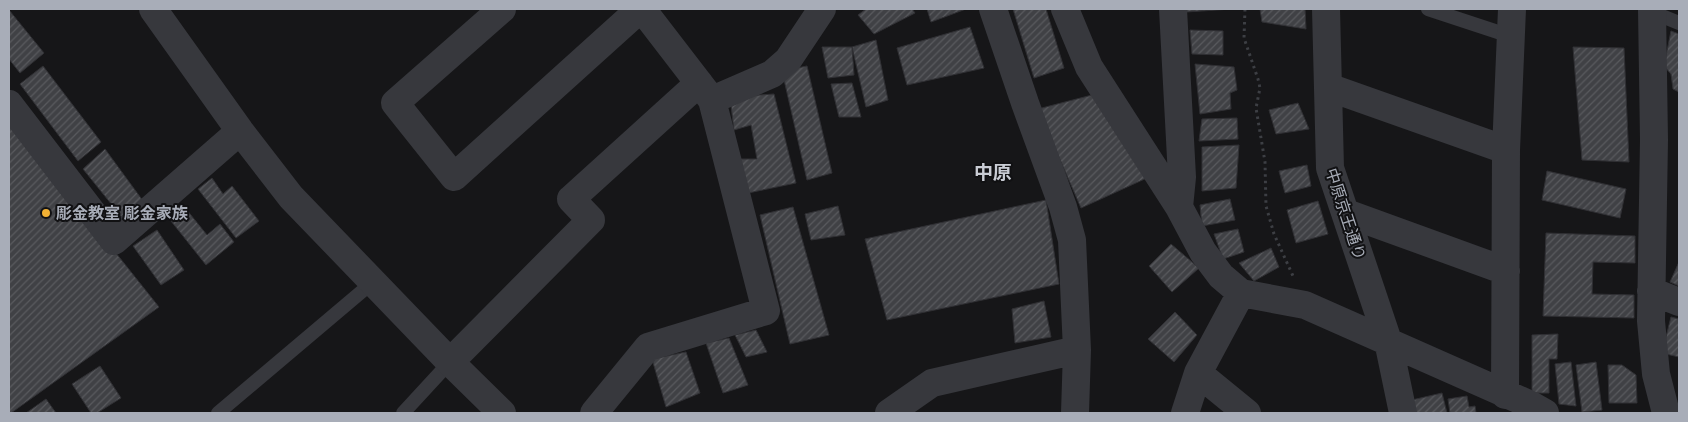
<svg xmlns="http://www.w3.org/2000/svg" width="1688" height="422" viewBox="0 0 1688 422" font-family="Raleway,'Noto Sans JP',sans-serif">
	<defs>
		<pattern id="building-hatch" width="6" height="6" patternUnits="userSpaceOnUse" patternTransform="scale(1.25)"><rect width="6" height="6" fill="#404145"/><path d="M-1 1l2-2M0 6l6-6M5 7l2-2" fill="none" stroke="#595a5e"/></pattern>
	</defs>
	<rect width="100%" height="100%" fill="#161618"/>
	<path fill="url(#building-hatch)" stroke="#303034" d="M866 9H912L915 13 874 34 858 15Z
		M927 9H966L931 22Z
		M1013 9H1046L1064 68 1034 78Z
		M1186 9H1232L1186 12Z
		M1260 9H1305L1306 29 1262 22Z
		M9 10 44 53 20 73 9 59Z
		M970 27 984 68 907 85 897 48Z
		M1190 30 1223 31V55L1192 54Z
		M1671 31 1679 34V92L1673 89 1671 74 1664 66Z
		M876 40 888 100 866 107 852 47Z
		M822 47H852L854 75 828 78Z
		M1573 47 1624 48 1629 162 1582 160Z
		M1195 64 1234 67 1237 90 1230 93 1231 109 1200 114Z
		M43 66 101 142 78 161 20 84Z
		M807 66 832 173 807 180 782 71Z
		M852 83 861 117H839L831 84Z
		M774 94 796 183 748 193 739 159H757L751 125 734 130 730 97Z
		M1096 94 1149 177 1081 208 1038 109Z
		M1298 103 1309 129 1276 134 1269 110Z
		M1237 118 1238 139 1199 141 1202 119Z
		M9 119 159 307 11 413H9Z
		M1239 145 1236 188 1202 191V147Z
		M105 149 146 205 125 221 83 169Z
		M1307 165 1311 186 1285 193 1279 171Z
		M1547 171 1626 189 1620 218 1542 200Z
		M212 178 223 194 232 186 259 221 236 238 198 189Z
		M1230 199 1235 220 1202 226 1200 205Z
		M1046 200 1059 284 887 320 865 239Z
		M1318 201 1328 234 1296 243 1287 210Z
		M838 206 845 235 811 240 805 214Z
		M793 207 829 335 790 344 760 215Z
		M186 209 207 235 220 224 234 242 206 265 171 221Z
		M1238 229 1244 252 1223 259 1214 234Z
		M157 230 184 270 161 285 133 246Z
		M1546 233 1635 236V263L1593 262 1592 294 1634 295V318L1543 316Z
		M1171 244 1199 268 1172 292 1149 266Z
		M1271 248 1279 267 1254 281 1239 263Z
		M1679 262V286L1670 282Z
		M1044 301 1051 337 1015 343 1012 309Z
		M1175 312 1197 335 1174 362 1148 339Z
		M1671 317 1679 319V357L1662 353Z
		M756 330 767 352 746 357 735 335Z
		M1558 334 1557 359H1549V393H1532V335Z
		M729 338 748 385 723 393 706 343Z
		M686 352 700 393 666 407 652 359Z
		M1571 362 1576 406 1559 404 1555 364Z
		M1596 362 1602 410 1582 412 1576 365Z
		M1608 365H1622L1636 375 1637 403H1609Z
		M100 366 121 398 97 413H91L72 384Z
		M1442 393 1447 413H1415L1412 400Z
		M1467 396 1469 407 1475 406 1476 413H1450L1448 399Z
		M46 399 56 413H26Z"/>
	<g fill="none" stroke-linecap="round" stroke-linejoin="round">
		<path stroke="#3d3f44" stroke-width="3" stroke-dasharray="2.5 4" stroke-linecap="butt" d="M1245 9 1244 38 1258 79 1260 88 1256 108 1265 162 1266 206 1274 234 1293 276"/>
		<path stroke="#37383d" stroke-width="14" d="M1428 9 1510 36
			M1652 12 1679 23
			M218 413 373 282
			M403 413 450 362"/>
		<path stroke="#37383d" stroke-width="28" d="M153 9 240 131 291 197 450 362 502 413
			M502 9 395 103 454 177 640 9
			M993 9 1025 103 1063 207 1072 240 1077 350 1075 413
			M1065 9 1089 67 1179 207 1203 252 1221 276 1241 293 1305 305 1531 405 1545 413
			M1173 9 1182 177 1179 207
			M1326 9 1330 168 1388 341 1403 413
			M1652 9 1654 140 1651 321 1656 374 1666 413
			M1328 87 1506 150
			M712 100 772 74 788 60 822 9
			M9 104 114 241 240 131
			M1346 213 1506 271
			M1651 291 1679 302
			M450 362 591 220 571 199 699 83
			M1198 373 1247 413
			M1505 395 1506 150 1512 9
			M594 413 648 347 766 311 712 100 642 9
			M889 413 932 383 1077 350
			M1185 413 1198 373 1241 293"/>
	</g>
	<circle fill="#f2b134" stroke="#111113" stroke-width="2" cx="46" cy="213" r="5"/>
	<g text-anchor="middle" stroke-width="4" stroke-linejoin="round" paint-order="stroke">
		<g font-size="16" font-weight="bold" fill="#a8adb8" stroke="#111113" text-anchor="start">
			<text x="56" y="219">彫金教室 彫金家族</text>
		</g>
		<g font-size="16" fill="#a8adb8" stroke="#111113">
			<text transform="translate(1346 214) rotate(72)" y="6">中原京王通り</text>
		</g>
		<g font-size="19" font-weight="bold" fill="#c9ccd4" stroke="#111113">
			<text x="993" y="179">中原</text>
		</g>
	</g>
	<rect width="1688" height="422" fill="none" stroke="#a8adb8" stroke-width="20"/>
</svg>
